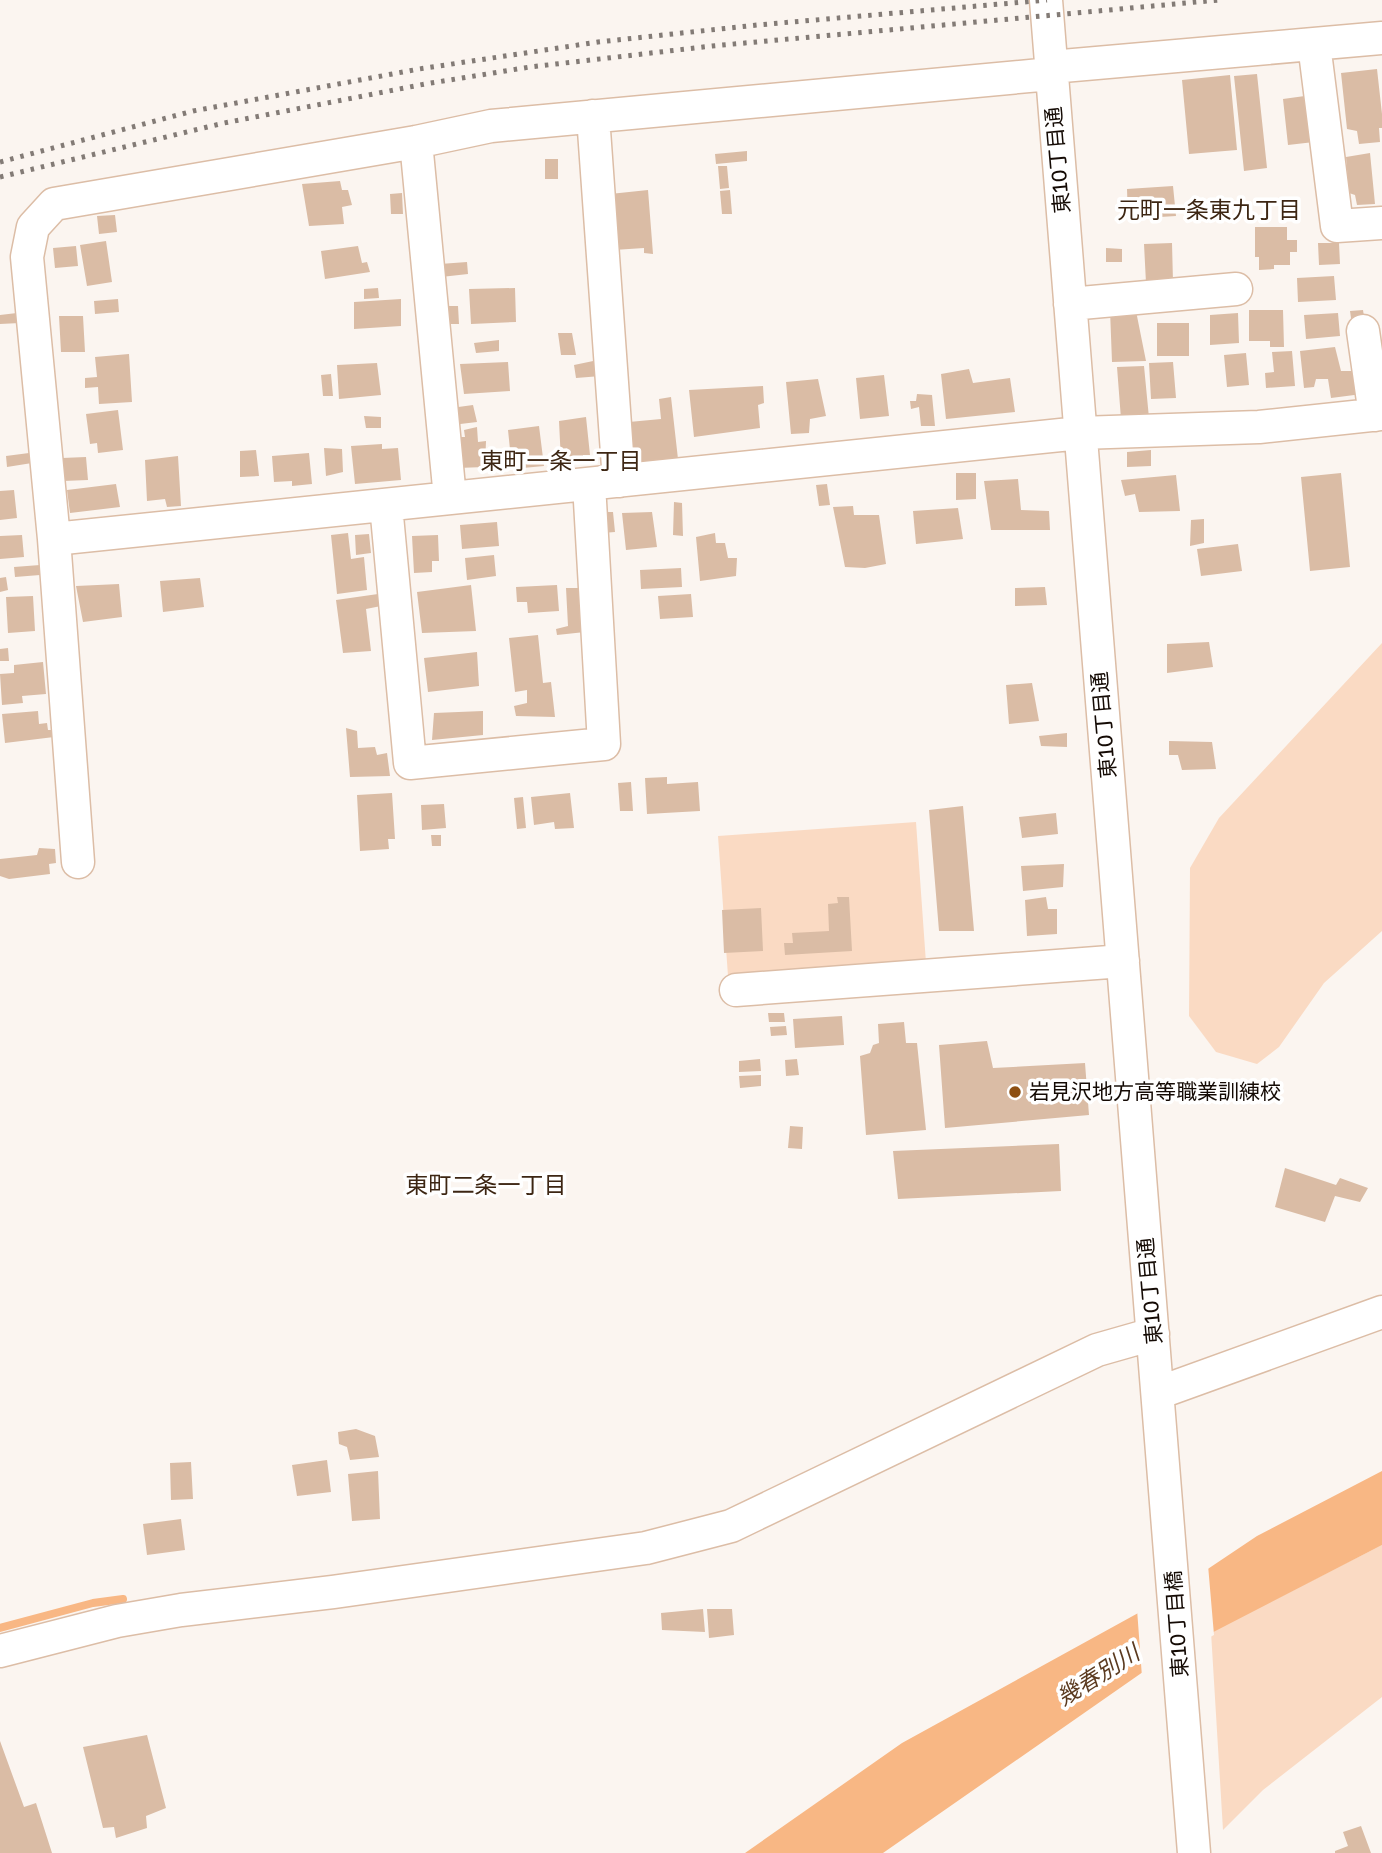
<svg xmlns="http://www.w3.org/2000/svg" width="1382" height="1853" viewBox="0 0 1382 1853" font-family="'Golos Text','Noto Sans JP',sans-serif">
	<rect width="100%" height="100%" fill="#fbf5f0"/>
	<path fill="#fadac3" d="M1382 643V931L1324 983 1279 1047 1257 1064 1216 1052 1189 1016 1190 868 1219 818Z
		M916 822 926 963 728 976 718 836Z
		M1382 1545V1697L1263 1790 1223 1830 1211 1632Z"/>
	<path fill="#f8b784" d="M1382 1471V1545L1163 1658 883 1853H745L902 1743 1160 1601 1257 1536Z"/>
	<path fill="#fbf5f0" d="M1208 1565 1214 1635 1165 1661 1142 1677 1137 1609Z"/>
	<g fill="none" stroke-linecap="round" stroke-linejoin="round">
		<path stroke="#f8b784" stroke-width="8" d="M0 1628 93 1603 123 1599"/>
	</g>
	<path fill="#dabca5" d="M1377 69 1382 114V128H1379L1380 142 1359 144 1357 131 1347 129 1341 73Z
		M1257 74 1267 168 1244 171 1234 76Z
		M1230 75 1237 150 1189 154 1182 80Z
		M1312 95 1314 142 1288 145 1283 99Z
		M747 151V161L716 164 715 154Z
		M1370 153 1375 204 1357 205 1355 195 1349 193 1346 157Z
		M545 159H558V179H545Z
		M718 166H727L729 188 720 189Z
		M340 181 342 190H348L352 205 342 207 344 224 309 226 302 184Z
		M1173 186 1176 216 1128 219 1127 189Z
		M648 190 653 254 644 253V248L614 250 610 194Z
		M730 190 732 214H722L720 191Z
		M402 193 403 214H391L390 194Z
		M115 215 117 232 99 234 97 216Z
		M1255 227H1287V240H1297V252H1290V265H1274V269L1259 270V257H1255Z
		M106 241 112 282 87 286 80 245Z
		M1172 243 1173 282 1146 283 1144 244Z
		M1318 243H1339L1340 264 1319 265Z
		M76 246 78 266 55 268 53 248Z
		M358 246 362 263 367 262 370 272 325 279 321 251Z
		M1106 248 1122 249V262H1106Z
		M467 262 468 274 441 277 440 264Z
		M1334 276 1336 300 1298 302 1297 278Z
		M378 288 379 298 364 299V289Z
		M515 288 516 322 471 324 469 289Z
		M118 299 119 312 95 314 94 301Z
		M401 299V326L354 329V302Z
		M444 306H458L459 324H445Z
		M1110 310 1136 311 1146 361 1112 362Z
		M1249 310H1283L1284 347H1270V341H1249Z
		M1363 310 1365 323 1352 325 1350 311Z
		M17 313 20 323 0 324V315Z
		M1238 313 1239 343 1210 345V315Z
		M1338 313 1340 336 1306 339 1304 315Z
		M59 316H83L85 352H61Z
		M1157 323H1189V356H1157Z
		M558 333H572L576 355H561Z
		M499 340V351L476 353 474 343Z
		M1335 347 1341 371H1362V394L1331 398 1328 379H1316L1314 387 1304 388 1300 351Z
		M1292 351 1295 386 1266 388 1265 373 1274 372 1272 352Z
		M1246 353 1249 385 1227 387 1224 355Z
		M129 354 132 402 99 404 98 387 85 388V378L97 377 95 357Z
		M598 360 601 376 576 378 574 365Z
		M508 362 510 391 464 394 460 364Z
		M1173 362 1176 398 1151 399 1149 363Z
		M377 363 381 395 339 399 337 365Z
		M1144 366 1149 418 1121 419 1117 367Z
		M969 369 973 383 1010 378 1015 412 946 419 941 374Z
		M331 374 333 396H323L321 375Z
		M884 375 889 416 860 419 856 378Z
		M818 379 826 416 810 419 809 433 791 434 786 382Z
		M763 386 764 403 758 405 760 428 694 437 689 390Z
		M917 394 932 395 935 426H921L919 407 911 409 910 401H916Z
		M671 397 678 459 633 464 629 422 661 419 659 399Z
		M473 405 477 422 452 425 451 408Z
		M118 410 123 450 98 453 97 443 90 444 86 414Z
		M364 416 381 417V428H366Z
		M586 417 590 455H583V461L561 462 559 421Z
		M539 426 544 466 512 469 508 430Z
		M477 427 478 442 486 441 485 467 457 468 454 437H465L464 430Z
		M382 444V449L398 448 401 480 355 484 351 446Z
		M324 448 342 449 343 472 326 476Z
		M256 450 259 476 240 477V451Z
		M1151 450V466L1127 467V452Z
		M29 453 32 463 7 467 6 456Z
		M309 453 312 484 292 486V481L274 482 272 456Z
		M178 456 181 506 167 507 165 499 147 501 145 460Z
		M86 457 88 480 63 481 62 458Z
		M956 473H976V499L956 500Z
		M1341 473 1350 567 1310 571 1301 477Z
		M1176 475 1180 511 1139 512 1135 494 1125 496 1121 480Z
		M1018 479 1021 510 1049 511 1050 530H991L984 481Z
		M116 484 120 507 70 513 67 490Z
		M827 484 830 505 819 506 816 485Z
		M14 490 17 518 0 520V491Z
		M674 502 682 503 683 536 673 535Z
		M853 506 854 515H879L886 564 865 568 845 567 833 507Z
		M958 508 963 539 916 544 913 511Z
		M600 512H613L615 532 602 533Z
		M652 512 657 547 626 550 622 513Z
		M1204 519V543L1190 546 1191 520Z
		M497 522 499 546 462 549 460 525Z
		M348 533 351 559 364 557 367 590 337 594 331 535Z
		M715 533 716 543H725L728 558H737L736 576 700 581 696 537Z
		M369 534 371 553 356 555 355 535Z
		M22 535 24 557 0 559V536Z
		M438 535 439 561H432V572L414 573 412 536Z
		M1238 544 1242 571 1201 576 1197 549Z
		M494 555 496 576 467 580 465 558Z
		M40 565V575L15 577 14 567Z
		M681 568 682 587 641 589 640 570Z
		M6 577 8 590 0 592V578Z
		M200 578 204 607 163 612 160 581Z
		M119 584 122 617 83 622 76 586Z
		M471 585 476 631 422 633 417 592Z
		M557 585 559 611 528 613 527 602H517L516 587Z
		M1045 587 1047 605 1015 606V588Z
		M566 588H583L585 632 557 635 556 629 568 626Z
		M378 594 381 606 366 609 371 651 343 653 336 600Z
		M691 594 693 617 660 619 658 596Z
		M33 596 35 631 8 633 6 597Z
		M538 635 543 683 551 682 555 717 516 716 514 706 527 703V690L515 692 509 638Z
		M1209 642 1213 667 1167 673V644Z
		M8 648 9 661H0V649Z
		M477 652 479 686 428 692 424 658Z
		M43 662 46 694 22 696 23 703 2 705 0 674 14 673V665Z
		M1032 683 1039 721 1009 724 1006 685Z
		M38 711 39 724 47 723 48 730H53L54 737 5 743 2 714Z
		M483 711V735L432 740 434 713Z
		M346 728 357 731 358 748 375 747 377 755 387 753 390 776 350 777Z
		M1067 733V747L1041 746 1039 736Z
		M1169 741 1212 742 1216 769 1182 770 1178 755H1169Z
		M667 777V784L698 782 700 811 647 814 645 778Z
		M631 782 633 811H620L618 783Z
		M392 793 395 839H388L389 849 360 851 357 795Z
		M570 793 574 828 555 829 554 822 534 825 531 797Z
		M523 797 526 828 517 829 514 798Z
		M444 804 446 828 422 830 421 805Z
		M963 806 974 931H939L929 810Z
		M1056 813 1058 834 1022 838 1019 817Z
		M431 835H441V846H432Z
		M39 848 55 849 56 863 49 864 50 874 9 879 0 876V859L37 855Z
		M1064 864 1063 887 1023 891 1021 866Z
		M837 897H849L852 951 785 955 784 943H793L792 933 829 931 828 904 838 903Z
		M1046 897 1048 909H1057V934L1027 936 1025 900Z
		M761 908 763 951 724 953 722 910Z
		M768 1013H784L785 1022H769Z
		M842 1016 844 1045 795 1048 793 1019Z
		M904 1022 906 1043H917L926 1130 866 1135 860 1056 870 1053 873 1045 879 1043 878 1024Z
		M786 1026 787 1035 771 1036 770 1027Z
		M987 1041 993 1068 1085 1063 1089 1115 945 1128 939 1045Z
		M760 1059 761 1071 739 1072V1061Z
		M797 1059 799 1075 786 1076 785 1060Z
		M761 1075V1086L740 1088 739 1076Z
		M790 1126 803 1127 802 1149 788 1148Z
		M1059 1144 1061 1191 898 1199 893 1151Z
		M1285 1168 1336 1185 1340 1178 1368 1188 1360 1202 1335 1196 1325 1222 1275 1207Z
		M356 1429 375 1436 379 1457 350 1460 347 1447 339 1444 338 1432Z
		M327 1460 331 1492 297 1496 292 1465Z
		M191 1462 193 1499 171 1500 170 1463Z
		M378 1471 380 1519 352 1521 348 1474Z
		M181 1519 185 1550 147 1555 143 1524Z
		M703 1609 705 1632 662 1630 661 1613Z
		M707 1609H732L734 1635 709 1638Z
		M147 1735 166 1808 146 1816 147 1828 116 1838 114 1827 103 1828 83 1747Z
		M0 1741 24 1807 36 1803 52 1853H0Z
		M1361 1826 1371 1853H1335V1851L1348 1846 1343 1832Z"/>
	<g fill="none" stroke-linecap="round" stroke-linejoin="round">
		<g stroke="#dcbda6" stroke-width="35">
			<path id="minor" d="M1046 0 1194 1853
				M1314 44 1337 226 1382 223
				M1051 67 1382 38
				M593 116 619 481
				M416 142 450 498
				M1070 304 1236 289
				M1363 331 1375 415
				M386 505 410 763 604 744 589 484
				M54 539 1080 433 1259 427 1382 414
				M78 862 54 539 27 257 33 227 54 204 416 142 491 126 1051 74
				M736 990 1123 961
				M1158 1393 1382 1312
				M0 1651 117 1621 181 1610 333 1592 646 1548 731 1526 1097 1350 1153 1334"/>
		</g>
		<use href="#minor" stroke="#fff" stroke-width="32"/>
		<path stroke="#837b76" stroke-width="5" stroke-dasharray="3.5 7" stroke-linecap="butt" d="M0 162 193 111 419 69 598 42 757 25 1047 0
			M0 177 224 123 425 84 530 67 712 46 1219 0"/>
	</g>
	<circle fill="#8d4f12" stroke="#fff" stroke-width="2.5" cx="1015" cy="1092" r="7"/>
	<g text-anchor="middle" stroke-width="7" stroke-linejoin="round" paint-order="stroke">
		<g font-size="21" fill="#140a04" stroke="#fff">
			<text transform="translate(1058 160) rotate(-95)" y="7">東10丁目通</text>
			<text transform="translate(1104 725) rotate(-95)" y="7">東10丁目通</text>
			<text transform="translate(1150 1291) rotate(-95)" y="7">東10丁目通</text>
			<text transform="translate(1177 1624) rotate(-94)" y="7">東10丁目橋</text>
		</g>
		<g font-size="21" fill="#140a04" stroke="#fff" text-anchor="start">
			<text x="1029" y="1099">岩見沢地方高等職業訓練校</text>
		</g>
		<g font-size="23" fill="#3d2613" stroke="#fff">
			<text x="1209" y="218">元町一条東九丁目</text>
			<text x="561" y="469">東町一条一丁目</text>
			<text x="486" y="1193">東町二条一丁目</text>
		</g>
		<g font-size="23" font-style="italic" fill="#5b3a1f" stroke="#fff">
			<text transform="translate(1098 1675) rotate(-32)" y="8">幾春別川</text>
		</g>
	</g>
</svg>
